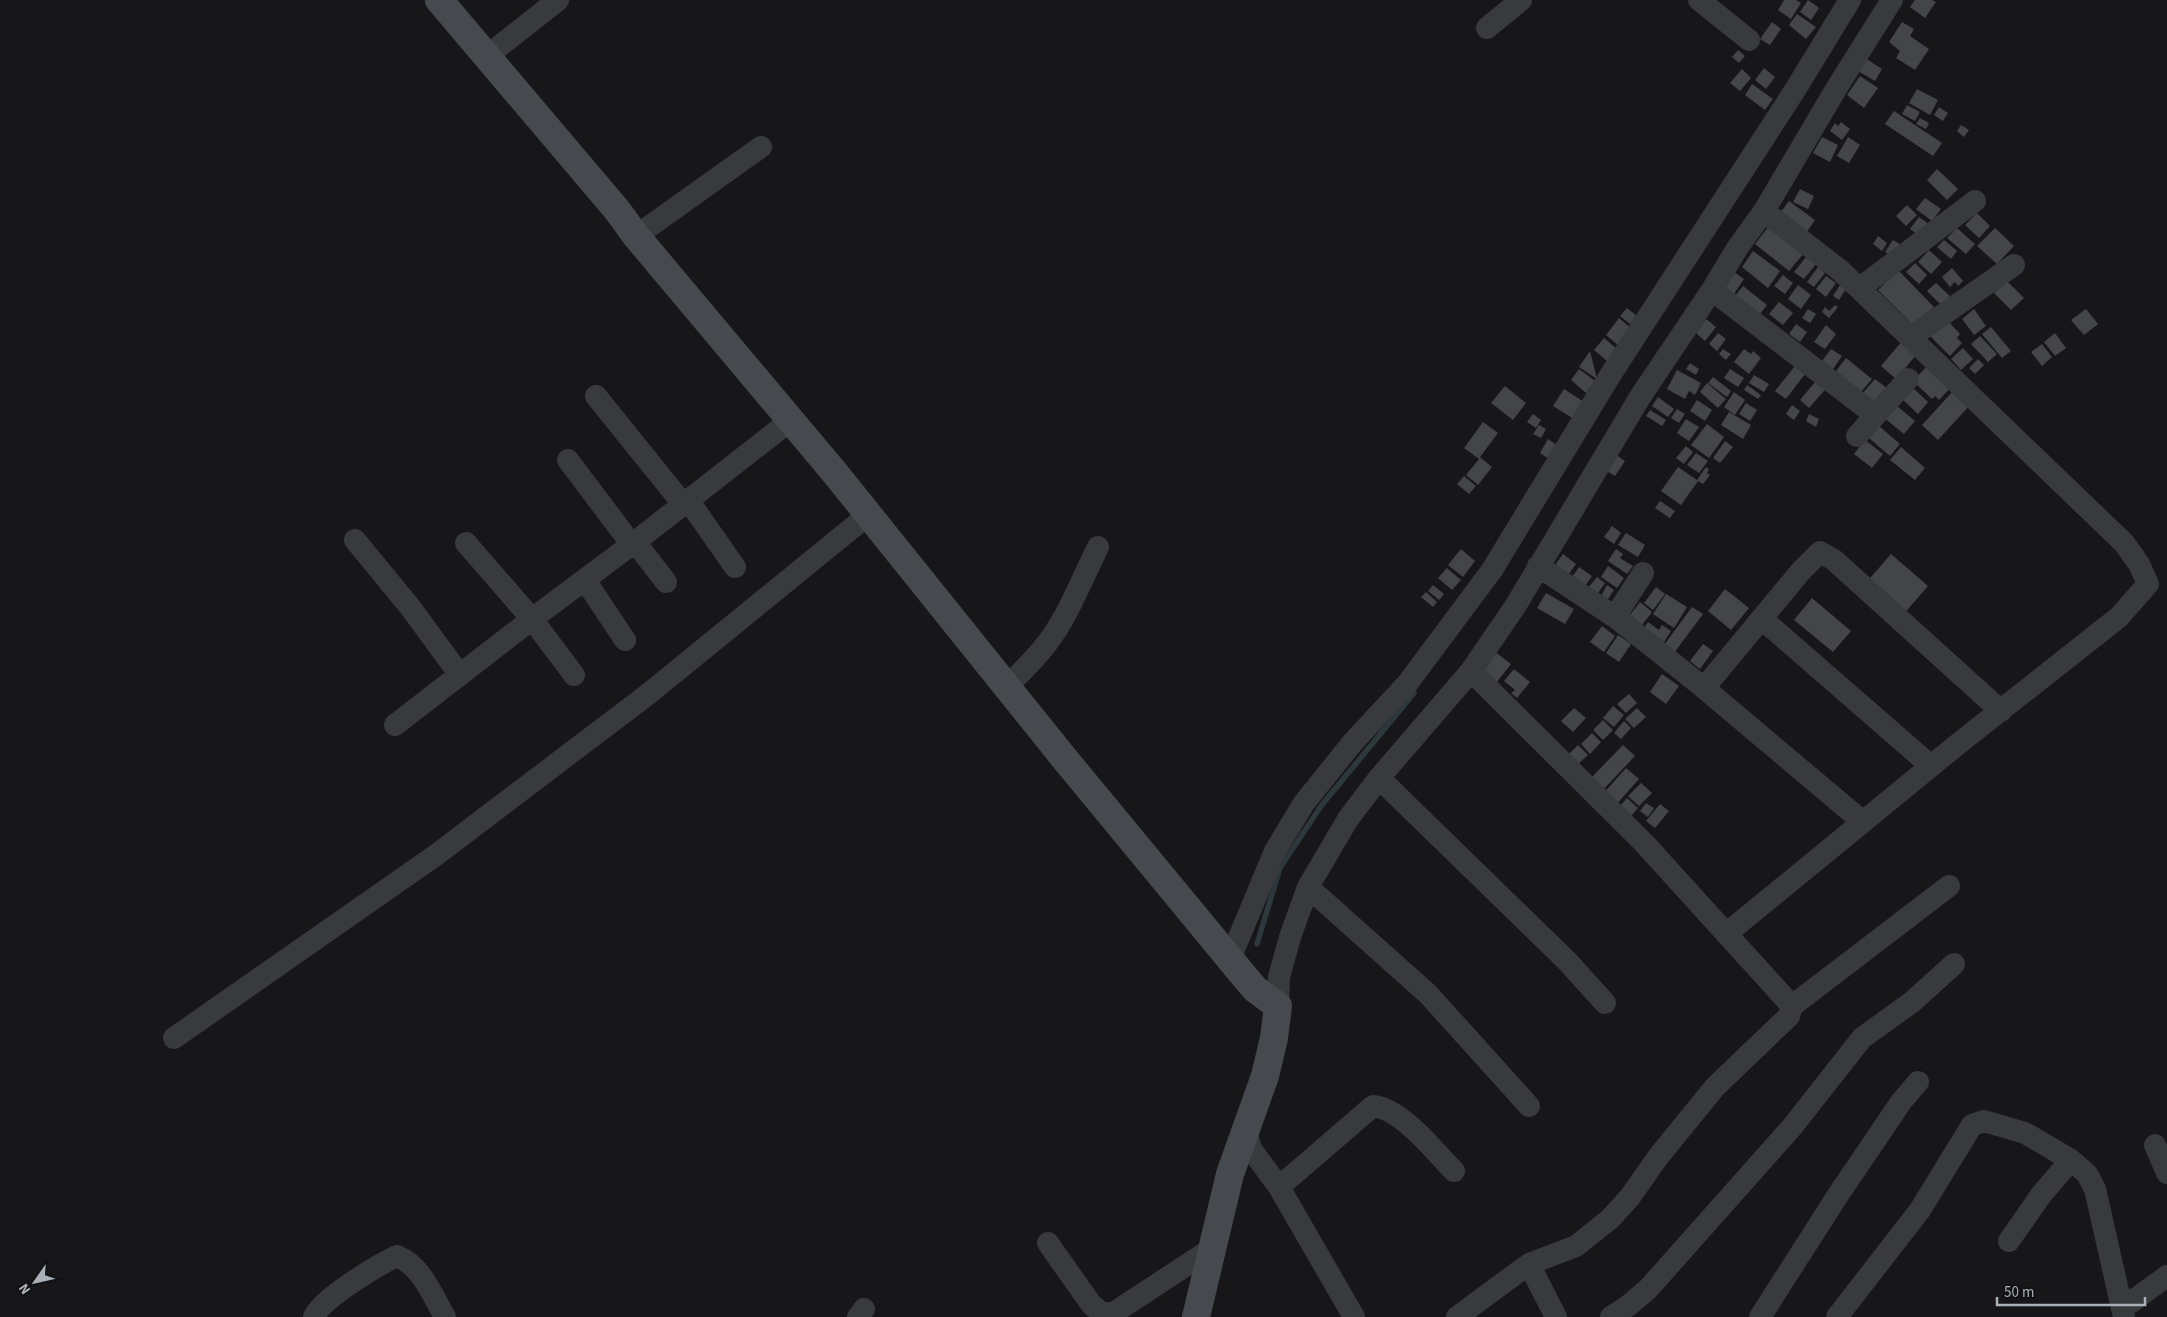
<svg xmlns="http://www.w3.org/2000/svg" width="2167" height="1317" viewBox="0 0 2167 1317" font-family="'Source Sans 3',sans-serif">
	<rect width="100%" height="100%" fill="#171719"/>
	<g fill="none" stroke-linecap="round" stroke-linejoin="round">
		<path stroke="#2d383d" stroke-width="5.5" d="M1257 944 1280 868 1321 806 1414 693"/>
	</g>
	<path fill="#444549" d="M1784 0H1796L1801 3 1791 19 1778 10Z
		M1808 0 1819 8 1811 20 1800 12Z
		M1915 0H1932L1936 2 1925 18 1910 7Z
		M1797 14 1816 27 1806 39 1789 25Z
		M1772 22 1781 29 1770 45 1760 39Z
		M1902 22 1914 29 1910 36 1929 49 1915 70 1896 58 1900 51 1889 42Z
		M1738 50 1745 56 1739 63 1732 57Z
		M1865 58 1882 69 1875 81 1858 71Z
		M1764 68 1775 77 1766 89 1755 80Z
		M1742 69 1751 78 1740 91 1730 83Z
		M1860 76 1878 88 1864 108 1847 95Z
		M1752 84 1773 99 1765 110 1745 95Z
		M1917 89 1938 100 1930 115 1909 103Z
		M1907 105 1920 112 1915 121 1902 114Z
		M1939 107 1948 113 1943 121 1934 115Z
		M1894 111 1942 143 1933 156 1885 124Z
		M1920 118 1929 123 1926 129 1916 124Z
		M1841 122 1850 129 1842 140 1830 131 1835 123 1838 126Z
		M1961 125 1969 130 1964 137 1957 131Z
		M1822 137 1838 145 1830 162 1813 153Z
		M1848 137 1860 145 1849 163 1837 156Z
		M1937 169 1958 189 1947 200 1927 180Z
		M1800 189 1814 196 1808 209 1793 202Z
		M1925 198 1941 209 1932 221 1916 209Z
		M1789 201 1815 220 1804 236 1777 217Z
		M1907 205 1917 215 1906 226 1896 216Z
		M1977 213 1990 226 1979 238 1965 225Z
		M1919 217 1930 225 1921 237 1910 229Z
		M1769 226 1804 253 1789 271 1755 244Z
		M1957 228 1975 244 1966 254 1947 238Z
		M1995 228 2014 246 1997 264 1977 246Z
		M1878 236 1887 243 1882 251 1873 244Z
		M1893 240 1900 244 1892 256 1885 252Z
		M1944 240 1957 251 1951 259 1937 247Z
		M1929 250 1942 262 1931 274 1918 262Z
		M1753 251 1780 271 1768 288 1742 267Z
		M1807 256 1816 264 1804 279 1794 272Z
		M1915 263 1927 275 1919 284 1906 272Z
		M1818 267 1825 273 1814 287 1807 282Z
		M1952 268 1963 281 1958 286 1955 282 1950 287 1942 277Z
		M1898 270 1934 307 1914 326 1878 290Z
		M1734 272 1744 279 1732 297 1722 290Z
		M1783 275 1793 283 1785 294 1774 286Z
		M1826 276 1836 283 1826 297 1816 289Z
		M2007 281 2024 298 2011 310 1994 293Z
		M1936 283 1950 296 1941 305 1927 291Z
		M1798 285 1811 295 1801 309 1788 299Z
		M1840 285 1846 289 1839 300 1833 296Z
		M1743 286 1767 305 1755 320 1731 301Z
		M1779 302 1793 313 1783 325 1769 314Z
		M1835 305 1838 307 1829 318 1822 312 1825 307 1829 311Z
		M1627 308 1637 316 1630 324 1620 316Z
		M1808 309 1816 314 1810 323 1802 318Z
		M1974 309 1986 326 1974 335 1962 319Z
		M2086 309 2098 324 2084 335 2071 320Z
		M1619 318 1633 330 1619 346 1606 335Z
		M1706 319 1716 327 1705 341 1696 333Z
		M1949 322 1960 334 1957 338 1962 343 1950 356 1926 332Z
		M1796 324 1807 332 1800 342 1789 334Z
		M1826 325 1836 334 1825 349 1814 342Z
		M1991 327 2011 351 2002 358 1982 334Z
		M1718 333 1726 339 1717 351 1709 344Z
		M2055 333 2066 348 2055 356 2044 342Z
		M1980 336 1997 354 1988 362 1971 344Z
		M1604 338 1617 349 1607 361 1594 350Z
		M1902 341 1917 354 1896 379 1881 366Z
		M2042 344 2052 357 2042 366 2031 352Z
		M1963 348 1973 359 1961 370 1951 359Z
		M1723 349 1731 354 1726 360 1719 354Z
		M1744 349 1751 354 1753 351 1761 358 1749 374 1734 362Z
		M1831 349 1842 356 1833 369 1822 361Z
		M1590 351 1597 379 1579 367Z
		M1846 358 1872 379 1861 392 1836 371Z
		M1978 359 1984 365 1975 374 1969 368Z
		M1690 363 1699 369 1696 375 1686 369Z
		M1929 364 1952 386 1939 400 1935 396 1932 399 1913 381Z
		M1795 366 1805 374 1786 399 1775 391Z
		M1579 369 1595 381 1586 393 1571 380Z
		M1730 369 1744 378 1738 387 1724 378Z
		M1677 370 1701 383 1695 395 1689 391 1685 399 1667 389Z
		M1754 375 1769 384 1764 392 1749 383Z
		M1821 375 1830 384 1809 408 1800 400Z
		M1713 377 1731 391 1727 397 1708 383Z
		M1875 379 1888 389 1877 404 1863 393Z
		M1707 383 1726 399 1718 408 1700 392Z
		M1747 385 1761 395 1758 399 1744 390Z
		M1505 386 1526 403 1513 420 1491 403Z
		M1911 386 1928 402 1918 414 1900 397Z
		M1564 389 1584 402 1574 419 1553 406Z
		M1955 389 1971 404 1938 440 1922 425Z
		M1734 392 1745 400 1735 415 1724 407Z
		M1658 397 1674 409 1668 417 1652 406Z
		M1697 400 1712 410 1705 421 1690 411Z
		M1746 403 1757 410 1750 421 1739 414Z
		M1792 405 1800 411 1794 420 1786 414Z
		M1897 406 1915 421 1904 434 1883 417Z
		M1677 409 1685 414 1679 423 1671 418Z
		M1650 410 1666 420 1662 426 1646 416Z
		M1729 412 1751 425 1743 439 1721 425Z
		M1533 414 1541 420 1536 428 1527 422Z
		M1809 414 1819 419 1816 427 1806 421Z
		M1686 419 1699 427 1689 441 1677 433Z
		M1483 422 1498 433 1480 457 1492 467 1478 485 1466 475 1479 459 1464 448Z
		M1707 424 1724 437 1709 458 1691 445Z
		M1539 425 1546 429 1541 438 1533 434Z
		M1879 426 1900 444 1890 456 1869 438Z
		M1548 439 1558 446 1549 459 1540 453Z
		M1865 440 1883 454 1872 468 1854 454Z
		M1725 441 1733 447 1720 463 1713 458Z
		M1686 446 1693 452 1684 464 1676 458Z
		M1901 447 1925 468 1915 480 1890 460Z
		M1696 453 1708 461 1699 473 1687 465Z
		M1615 454 1625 461 1615 476 1605 470Z
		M1678 467 1697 480 1706 467 1709 469 1707 473 1710 475 1703 484 1698 481 1681 505 1661 491Z
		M1464 476 1476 486 1469 494 1457 484Z
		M1660 501 1675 511 1670 518 1655 508Z
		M1612 526 1621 533 1614 544 1604 537Z
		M1626 533 1645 545 1638 557 1618 545Z
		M1461 549 1475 561 1463 577 1448 565Z
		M1616 549 1623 554 1620 558 1633 566 1627 574 1608 561Z
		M1563 554 1576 564 1568 575 1555 565Z
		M1891 554 1928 586 1902 616 1865 584Z
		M1608 566 1624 578 1617 588 1601 577Z
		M1579 567 1592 576 1585 586 1572 577Z
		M1447 568 1461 580 1452 590 1438 578Z
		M1597 577 1605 583 1596 596 1587 589Z
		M1433 585 1444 594 1439 600 1428 591Z
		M1607 585 1614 590 1606 602 1600 598Z
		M1656 587 1665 594 1653 610 1644 603Z
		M1725 589 1749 608 1731 630 1708 611Z
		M1426 592 1437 602 1433 607 1421 597Z
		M1546 593 1574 609 1565 624 1537 608Z
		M1666 594 1687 607 1674 628 1653 614Z
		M1812 598 1851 631 1833 652 1794 620Z
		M1640 602 1652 612 1642 625 1630 615Z
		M1692 607 1703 614 1674 653 1664 645Z
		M1648 622 1659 630 1662 625 1671 631 1664 642 1644 628Z
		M1602 626 1615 636 1604 652 1590 642Z
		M1618 635 1631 644 1619 662 1606 653Z
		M1703 644 1713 651 1700 669 1690 661Z
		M1494 651 1511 664 1497 682 1480 669Z
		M1514 669 1530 682 1517 698 1511 693 1515 690 1504 681Z
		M1662 674 1679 686 1666 704 1650 692Z
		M1629 694 1637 703 1626 713 1617 704Z
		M1613 706 1624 715 1614 727 1603 718Z
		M1574 708 1586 718 1573 732 1561 721Z
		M1637 708 1646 717 1634 728 1625 719Z
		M1603 720 1613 730 1603 740 1593 730Z
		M1624 721 1631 728 1621 739 1614 733Z
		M1592 733 1601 742 1590 754 1581 744Z
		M1578 745 1588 755 1578 764 1568 755Z
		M1623 745 1635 756 1602 791 1590 779Z
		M1626 768 1639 779 1615 806 1602 795Z
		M1641 783 1652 793 1639 806 1628 796Z
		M1627 798 1638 808 1631 816 1620 806Z
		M1646 803 1654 808 1648 817 1640 811Z
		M1660 804 1669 811 1655 828 1646 821Z"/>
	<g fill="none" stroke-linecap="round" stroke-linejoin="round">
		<path stroke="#383a3e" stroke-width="22" d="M1699 0 1749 40
			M1487 28 1521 0
			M487 56 558 0
			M636 236 761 147
			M1860 288 1975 201
			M1712 290 1875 415
			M1911 337 2014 265
			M596 396 683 504
			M1857 436 1908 379
			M568 460 632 545
			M688 500 735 567
			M355 540 410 607 460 675
			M635 542 666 582
			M466 543 532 619 574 675
			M1538 566 1615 617 1704 688 1863 822
			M585 580 625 640
			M1615 617 1643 573
			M1762 619 1931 766
			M1471 671 1644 843 1792 1006 1789 1016 1715 1087 1658 1157 1630 1197 1610 1219 1576 1246 1529 1264 1556 1317
			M1006 687C1021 673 1035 659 1048 642 1069 614 1082 579 1098 547
			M1704 688 1801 571 1820 552 1834 560 2001 711
			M395 725 532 619 635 542 791 420
			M1379 778 1567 961 1605 1003
			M1308 887 1428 994 1529 1106
			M1726 934 1958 744 2119 617 2148 584 2139 564 2124 543 1841 271 1764 211
			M1230 959 1275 851 1304 803 1353 742 1407 684 1492 570 1611 374 1795 90 1850 0
			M1278 1006 1279 977 1290 937 1308 887 1348 819 1379 778 1471 671 1516 605 1640 397 1712 290 1738 247 1764 211 1836 89 1892 0
			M1792 1006 1949 886
			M174 1038 436 855 647 695 868 515
			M1246 1130 1251 1149 1279 1187 1354 1317
			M2155 1145 2167 1173
			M1279 1187 1373 1106C1402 1109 1434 1151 1454 1171
			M2009 1241 2041 1195 2071 1160
			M1048 1243 1091 1304 1100 1312 1112 1314 1211 1249
			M2123 1308 2167 1276
			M314 1317C321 1299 378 1265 397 1256 422 1266 432 1295 445 1317
			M858 1317 864 1309
			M1457 1317 1529 1264
			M1611 1317 1628 1306 1648 1289 1792 1127 1862 1038 1912 1002 1954 964
			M1760 1317 1838 1195 1901 1102 1918 1082
			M1837 1317 1920 1210 1972 1125 1984 1121 2025 1133 2071 1160 2087 1174 2095 1189 2124 1317"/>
		<path stroke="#46494e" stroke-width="28" d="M439 0 617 210 636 236 835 473 1064 758 1244 976 1255 989 1278 1006 1274 1038 1265 1076 1230 1174 1196 1317"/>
	</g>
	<g transform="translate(35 1282) rotate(236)" stroke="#121214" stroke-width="4" paint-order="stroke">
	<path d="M0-4L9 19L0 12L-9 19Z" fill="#aab0b8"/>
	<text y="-8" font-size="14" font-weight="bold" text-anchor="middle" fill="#aab0b8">N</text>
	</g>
	<path d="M1997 1297v8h148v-8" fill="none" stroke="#aab0b8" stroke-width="2.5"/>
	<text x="2004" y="1297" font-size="15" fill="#aab0b8" stroke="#121214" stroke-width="4" paint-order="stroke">50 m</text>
</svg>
